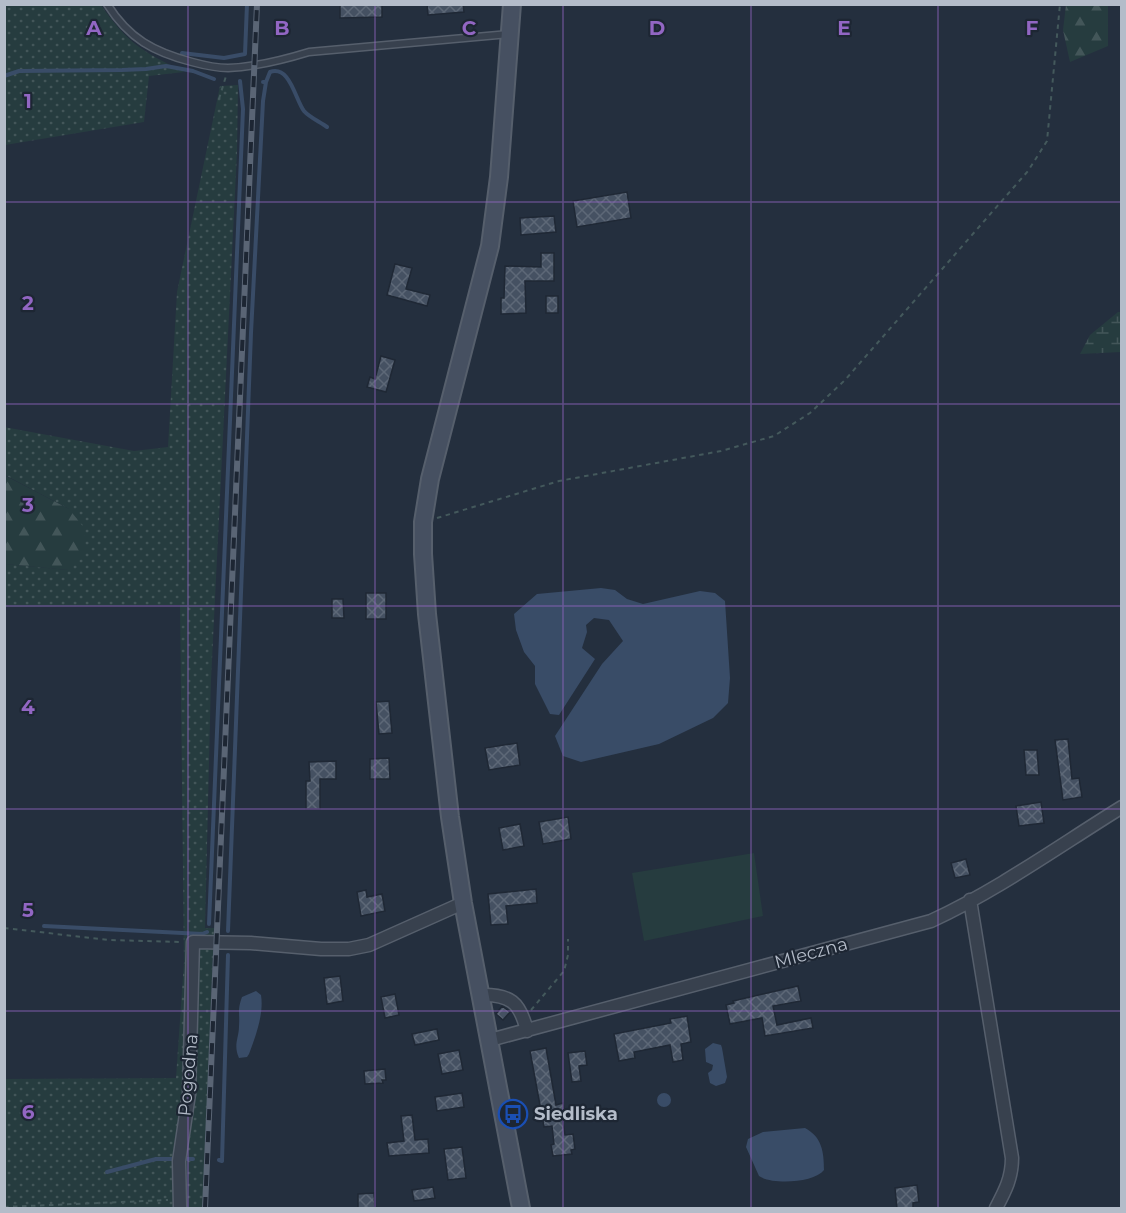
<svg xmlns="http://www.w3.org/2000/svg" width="1126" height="1213" viewBox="0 0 1126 1213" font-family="Montserrat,sans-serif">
	<defs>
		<pattern id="grass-dots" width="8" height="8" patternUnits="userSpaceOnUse" patternTransform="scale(1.5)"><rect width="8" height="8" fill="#263c3f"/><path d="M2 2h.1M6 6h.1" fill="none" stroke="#435659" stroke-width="1.8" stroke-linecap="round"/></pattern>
		<pattern id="forest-firs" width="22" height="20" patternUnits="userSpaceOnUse" patternTransform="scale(1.5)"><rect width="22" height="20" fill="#263c3f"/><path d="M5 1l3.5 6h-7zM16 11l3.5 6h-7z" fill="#435659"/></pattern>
		<pattern id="wetland-marsh" width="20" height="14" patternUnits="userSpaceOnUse" patternTransform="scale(1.5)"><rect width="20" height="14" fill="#263c3f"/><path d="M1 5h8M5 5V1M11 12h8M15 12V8" fill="none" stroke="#435659"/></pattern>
		<pattern id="building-cross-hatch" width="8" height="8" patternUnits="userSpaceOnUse" patternTransform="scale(1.5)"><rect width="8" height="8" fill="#455162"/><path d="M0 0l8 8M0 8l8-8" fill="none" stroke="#5d6877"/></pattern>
	</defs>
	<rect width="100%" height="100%" fill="#242f3e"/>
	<path fill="url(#grass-dots)" d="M5 4 101 5C128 44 142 51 184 72L149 76 144 122 5 145Z
		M238 85 237 152 211 680 205 928H214L203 1208H5V1079L176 1078 184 962 180 605 5 607V564L68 570 69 509 5 475 4 427 134 451 168 447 177 292 220 86Z"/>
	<path fill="url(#forest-firs)" d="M1066 5H1108V46L1070 62 1063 30Z
		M4 475 69 509 85 529 83 557 68 570 5 564Z"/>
	<path fill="url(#wetland-marsh)" d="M1118 312H1121V352L1080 354 1090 335Z"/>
	<path fill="#263c3f" d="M754 853 763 916 644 941 632 873Z"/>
	<path fill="#394c67" d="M601 588 615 590 627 599 643 604 700 591 715 593 725 601 730 678 728 703 713 718 659 744 581 762 563 756 555 736 602 664 623 641 609 620 594 618 586 625 587 632 582 648 595 659 559 715 550 714 535 684V666L524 652 516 630 514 614 537 594Z
		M256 991 261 995C264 1014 256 1035 249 1054L247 1057 239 1058C233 1045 239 1038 239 1026 240 1013 237 1011 242 997Z
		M713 1043 721 1045 722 1048 727 1077 725 1083 716 1086 710 1083 708 1073 712 1070 713 1065 706 1062 705 1049Z
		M657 1100a7 7 0 1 1 14 0a7 7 0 1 1-14 0Z
		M805 1128C822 1137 824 1152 824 1170 814 1183 772 1185 759 1176L746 1147 748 1139 763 1132Z"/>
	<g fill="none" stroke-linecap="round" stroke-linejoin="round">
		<path stroke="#394c67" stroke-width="4" d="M182 53 224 58 245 54 247 4
			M4 76 19 71 122 70 146 69 166 66 193 71 214 79
			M263 82H266L270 72C290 65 295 99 304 111 309 117 320 122 327 127
			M209 924 243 109 240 81
			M44 926 202 934 207 932
			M228 931 251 333 263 101 266 82
			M219 1160 222 1161 228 955
			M107 1172 156 1159H193"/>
	</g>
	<path fill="url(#building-cross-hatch)" stroke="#1f2835" stroke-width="1.5" d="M340 4H382V17L340 18Z
		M427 4H463L464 12 428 15Z
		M627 192 631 218 577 227 573 201Z
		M554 216 556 232 521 235 520 218Z
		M541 253H554V281H525L526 313 501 314V298H504L505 266 541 267Z
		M395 264 412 268 406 289 430 295 427 306 387 295Z
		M546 296H558V313H546Z
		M381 356 395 360 386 392 367 387 370 377 375 379Z
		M366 593H386V619H366Z
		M332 599H343L344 618H332Z
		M389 701 392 733 379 734 376 702Z
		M1068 739 1072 779 1079 778 1082 797 1063 800 1055 740Z
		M517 743 520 765 489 770 485 748Z
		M1024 750H1037L1039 775H1026Z
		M389 758 390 779H370V759Z
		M336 761V779H320V809H306V781H310L309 762Z
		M1041 802 1044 823 1019 826 1016 806Z
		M568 817 571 839 543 844 539 822Z
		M520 824 524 846 503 850 499 828Z
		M966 859 970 875 955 878 951 863Z
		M536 889 537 903 506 906 508 924 491 925 488 894Z
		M366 890 367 897 382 894 385 911 361 916 357 892Z
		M340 976 343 1001 327 1004 324 978Z
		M798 986 801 1001 773 1006 777 1025 811 1018 813 1028 765 1036 762 1018 730 1024 726 1005 734 1003 733 1001Z
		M395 994 399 1015 385 1018 381 997Z
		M502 1006 510 1012 503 1020 496 1014Z
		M687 1016 691 1042 681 1044 683 1060 673 1062 670 1045 634 1052 635 1058 619 1061 614 1034 671 1023 670 1019Z
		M437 1029 439 1040 415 1045 412 1034Z
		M546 1048 556 1105 563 1103 565 1116H562L565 1135 573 1134 575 1149 571 1150 572 1154 553 1156 551 1145 554 1144 552 1126 544 1127 530 1051Z
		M459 1050 463 1070 442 1074 438 1054Z
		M585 1051 587 1065 579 1066 581 1081 572 1082 568 1053Z
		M385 1069 386 1080H382L383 1083 365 1084 364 1071Z
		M462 1093 464 1107 437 1111 435 1097Z
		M412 1115 415 1140 428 1139 429 1153 389 1156 387 1143 404 1141 401 1116Z
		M462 1147 466 1178 448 1180 444 1149Z
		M917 1185 919 1202 913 1203V1209H897L895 1188Z
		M433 1187 435 1198 414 1201 412 1190Z
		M374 1193 375 1209H358V1194Z"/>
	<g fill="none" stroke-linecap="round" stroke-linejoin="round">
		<g stroke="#565f6c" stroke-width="9">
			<path id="lane" d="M107 4C129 39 154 52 192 62 203 65 216 68 228 68 255 67 283 60 309 52L509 34"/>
		</g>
		<g stroke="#565f6c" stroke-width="15">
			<path id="street" d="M970 900 1012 1158C1012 1178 1005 1191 996 1208
				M480 995C510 994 520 1002 527 1031
				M490 1040 931 921C998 890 1059 846 1122 807
				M180 1208 179 1161 189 1094 193 942 251 943 321 949H349L369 945 463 903"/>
		</g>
		<g stroke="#565f6c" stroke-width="20">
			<path id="secondary" d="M512 4 499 177 490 246 430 479 423 522V554L427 614 450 817 463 903 521 1208"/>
		</g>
		<path stroke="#44595c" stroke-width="2" stroke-dasharray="4.5 4.5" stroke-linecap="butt" d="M219 99 226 76
			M437 518 559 481 721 451 774 436 810 413 845 380 1028 171 1047 141 1060 4
			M4 928 109 940 181 942
			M531 1010 564 971 568 955V939
			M4 1207 168 1200"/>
		<use href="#lane" stroke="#38414e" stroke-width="6"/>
		<use href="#street" stroke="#38414e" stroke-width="12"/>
		<use href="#secondary" stroke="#465061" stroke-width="16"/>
		<g stroke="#5a6575" stroke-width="6">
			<path id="rail" d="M205 1208 257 4"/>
		</g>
		<use href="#rail" stroke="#1d2633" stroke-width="4" stroke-dasharray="11" stroke-linecap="butt"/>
	</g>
	<path fill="none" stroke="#9266c3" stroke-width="1.5" stroke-opacity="0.55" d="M188 4V1208M375 4V1208M563 4V1208M751 4V1208M938 4V1208M4 202H1122M4 404H1122M4 606H1122M4 809H1122M4 1011H1122"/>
	<defs>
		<g id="bus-ring" transform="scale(1.5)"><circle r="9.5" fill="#1d2633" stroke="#1a4fb4" stroke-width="1.5"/><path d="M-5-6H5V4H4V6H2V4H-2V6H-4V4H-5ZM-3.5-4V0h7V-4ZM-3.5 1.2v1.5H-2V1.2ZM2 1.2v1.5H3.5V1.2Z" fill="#1a4fb4"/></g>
	</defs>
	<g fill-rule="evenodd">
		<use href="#bus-ring" x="513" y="1114"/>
	</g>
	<g text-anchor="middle" stroke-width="4.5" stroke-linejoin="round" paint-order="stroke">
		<g font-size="18" fill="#b4bcc9" stroke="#1d2633">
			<text transform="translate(811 953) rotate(-15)" y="6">Mleczna</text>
			<text transform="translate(188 1075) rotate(-85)" y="6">Pogodna</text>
		</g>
		<g font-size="18" font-weight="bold" fill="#b4bcc9" stroke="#1d2633" text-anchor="start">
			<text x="534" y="1120">Siedliska</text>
		</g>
	</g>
	<g font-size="20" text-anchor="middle" font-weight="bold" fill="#9266c3" stroke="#1d2633" stroke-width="4.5" stroke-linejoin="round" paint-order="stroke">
		<text x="94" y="35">A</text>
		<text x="282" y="35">B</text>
		<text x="469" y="35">C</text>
		<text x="657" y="35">D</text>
		<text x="844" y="35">E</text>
		<text x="1032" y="35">F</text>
		<text x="28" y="108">1</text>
		<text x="28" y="310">2</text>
		<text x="28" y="512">3</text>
		<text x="28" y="714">4</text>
		<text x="28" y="917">5</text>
		<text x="28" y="1119">6</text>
	</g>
	<rect width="1126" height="1213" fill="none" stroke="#b4bcc9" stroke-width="12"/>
</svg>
